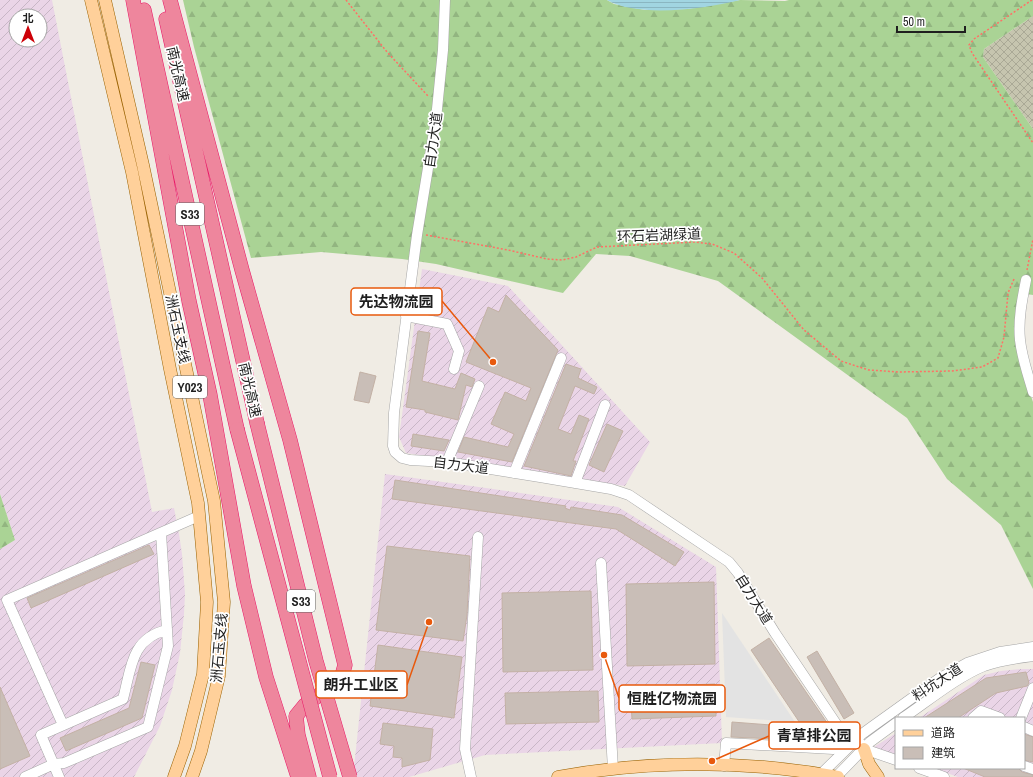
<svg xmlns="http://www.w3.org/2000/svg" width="1033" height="777" viewBox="0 0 1033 777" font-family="'Archivo Narrow','Noto Sans SC',sans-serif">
	<defs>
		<pattern id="industrial-furrows" width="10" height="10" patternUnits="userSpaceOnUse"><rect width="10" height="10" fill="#ead5e7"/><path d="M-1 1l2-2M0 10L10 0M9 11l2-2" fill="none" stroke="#c8b6c6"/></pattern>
		<pattern id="construction-cross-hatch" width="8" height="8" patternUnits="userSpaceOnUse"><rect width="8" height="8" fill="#c6c5af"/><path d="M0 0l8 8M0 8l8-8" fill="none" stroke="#aaa996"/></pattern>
		<pattern id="forest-firs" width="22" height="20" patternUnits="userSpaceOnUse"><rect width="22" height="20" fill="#aad395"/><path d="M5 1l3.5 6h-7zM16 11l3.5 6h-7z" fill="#92b580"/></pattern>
		<pattern id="water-rules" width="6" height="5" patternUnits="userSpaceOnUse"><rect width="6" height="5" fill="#a1d5e1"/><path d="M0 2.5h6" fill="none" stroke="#8ab6c1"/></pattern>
	</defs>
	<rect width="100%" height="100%" fill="#f0ece4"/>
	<path fill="url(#industrial-furrows)" fill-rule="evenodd" d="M0 0H52L152 512 174 508 179 534 182 554 185 594 184 614 180 653 172 690 160 726 134 777H0V549L15 540 0 494ZM16 16H40V40H16Z
		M422 269 508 286 650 442 625 486 406 453 399 437Z
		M385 474 493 489 618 507 716 567 722 743 485 755 409 777H353Z
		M1021 669H1033V777H958L933 768H1024V718H919L984 675 1001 671Z
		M896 733V755L874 747Z"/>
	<path fill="url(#construction-cross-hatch)" d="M1033 16V129L983 57 984 49Z"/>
	<path fill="url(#forest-firs)" d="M183 0H607L614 4 645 10 687 9 740 0 785 1 789 0H1033V16L984 49 983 57 1033 129V295L1020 293 1025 378 1033 402V589L1001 525 947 479 907 418 718 281 630 256 596 254 563 293 436 264 402 259 321 252 251 258 194 47Z
		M0 494 15 540 0 549Z"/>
	<path fill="#e3e3e3" d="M722 613 795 722 726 717Z"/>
	<path fill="url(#water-rules)" d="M607 0H740C705 9 638 18 607 0Z"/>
	<path fill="#c9beb7" stroke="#c3b1a5" d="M506 295 558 350 512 462 458 452 464 437 508 447 514 434 491 424 505 392 526 401 531 388 466 362 488 307 499 312Z
		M418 331 430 333 422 381 455 389 461 373 475 379 472 387 466 385 458 420 425 412V410L406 407Z
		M566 364 581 369 578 378 597 387 594 394 575 386 558 429 571 434 579 415 589 419 573 461H576L571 476 524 466Z
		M360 372 376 376 369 403 354 400Z
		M607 424 623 431 604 472 589 465Z
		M413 434 449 440 444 451 411 446Z
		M395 480 566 506 565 508 570 510 571 507 622 515 684 552 675 566 616 529 392 499Z
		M149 545 154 554 31 608 27 598Z
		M387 546 470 556 467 615 463 641 376 630Z
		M714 582 715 664 627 666 626 584Z
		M591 591 593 670 503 672 502 593Z
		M769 638 832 730 814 741H812L751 650Z
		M378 645 462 657 454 718 370 706Z
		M817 651 854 713 844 719 807 657Z
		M141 662 155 665 142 718 66 751 60 738 129 708Z
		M1026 672 1029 683 1027 686 996 693 958 718H924L986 678Z
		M715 684 716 716 632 719 630 687Z
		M0 687 30 756 0 769Z
		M598 691 599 722 506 724 505 693Z
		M732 722 797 727 796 740 731 737Z
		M383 723 433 729 430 760 402 767V758L393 757 394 746 380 744Z
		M1024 734 1033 737V762L1024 760Z
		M963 768H1018L1022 772 1033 775V777H985Z"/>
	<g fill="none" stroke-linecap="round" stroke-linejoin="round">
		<g stroke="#a6a6a6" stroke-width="11">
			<path id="minor" d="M445 0 443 50 436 119 417 235 394 413 393 446 395 452 402 458 410 460 447 462 540 477 611 489 629 495 729 562 738 573 775 633 843 734 848 740 861 744 864 749 896 760
				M1026 280C1022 300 1018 320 1020 340 1022 358 1028 375 1033 392
				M406 316 447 324 459 351 454 369
				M447 462 479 386
				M514 473 561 358
				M575 483 605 405
				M601 563 613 769
				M903 718C928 701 957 677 984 666 1000 660 1017 658 1033 656
				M973 718 981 711 1000 718
				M1021 718 1033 688
				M63 725 7 600 199 516
				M1024 727 1033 731
				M724 766 726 743 833 749 852 743
				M1024 766 1033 769
				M919 768 944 777
				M25 777 54 764 64 763 148 727 168 646 161 533
				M59 777 41 735 123 699C131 669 131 638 167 630
				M471 777 465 749 478 537
				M818 777 862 734 873 726 940 678 967 663 1000 652 1033 647
				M836 777 870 742 896 723"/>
		</g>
		<g stroke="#996100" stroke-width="13">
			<path id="major" d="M91 0 132 172 170 369 198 503 207 602 203 674 185 746 174 777
				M105 0 143 165 214 501 224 602 219 676 201 751 192 777
				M864 749 869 764 878 777
				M558 777C649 760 746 760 838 777"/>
		</g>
		<g stroke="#e91767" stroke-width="15">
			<path id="highway" d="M133 0 189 301 210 395 244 586 266 677 298 777
				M170 0 242 270 290 440 345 665 341 679 305 705 296 716 298 735 309 777
				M144 10 237 429
				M166 19 257 423"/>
		</g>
		<path stroke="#ff7066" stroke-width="1.5" stroke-dasharray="2 2" stroke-linecap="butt" d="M346 0 387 52 428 96
			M1032 0 974 39 969 45 972 53 1033 143
			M426 235 508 250 547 259 562 260 576 257 597 247 695 242 712 244 734 253 762 278 804 330 841 361 856 366 869 370 899 372 952 371 982 367 998 358 1004 337 1008 293 1014 279H1016
			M1027 270 1033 239"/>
		<use href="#minor" stroke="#fff" stroke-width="10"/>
		<use href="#major" stroke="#ffd09a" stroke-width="12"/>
		<use href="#highway" stroke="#ee869d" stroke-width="14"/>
		<g stroke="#e91767" stroke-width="15" stroke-linecap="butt">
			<path id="highway-bridge" d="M257 423 316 661 350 777
				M237 429 330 777"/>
		</g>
		<use href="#highway-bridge" stroke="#ee869d" stroke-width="14"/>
	</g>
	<g text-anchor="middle" stroke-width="3.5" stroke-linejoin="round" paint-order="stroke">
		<g fill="#fff" stroke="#626262" stroke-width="1">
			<rect x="176" y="203" width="28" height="22" rx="3"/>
			<rect x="173" y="376" width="34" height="22" rx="3"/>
			<rect x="287" y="590" width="28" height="22" rx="3"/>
		</g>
		<g font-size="13" font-weight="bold" fill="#1f1f1f">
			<text x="190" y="219">S33</text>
			<text x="190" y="392">Y023</text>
			<text x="301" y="606">S33</text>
		</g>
		<g font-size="14" fill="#1f1f1f" stroke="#fff">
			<text transform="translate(178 74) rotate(77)" y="5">南光高速</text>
			<text transform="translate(433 140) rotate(-82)" y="5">自力大道</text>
			<text transform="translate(659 235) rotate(-2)" y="5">环石岩湖绿道</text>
			<text transform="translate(178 329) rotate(78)" y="5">洲石玉支线</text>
			<text transform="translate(250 390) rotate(77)" y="5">南光高速</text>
			<text transform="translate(461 465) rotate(7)" y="5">自力大道</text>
			<text transform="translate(754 599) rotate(58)" y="5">自力大道</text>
			<text transform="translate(219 648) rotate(-85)" y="5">洲石玉支线</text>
			<text transform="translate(937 682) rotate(-33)" y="5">料坑大道</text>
		</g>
	</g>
	<path fill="none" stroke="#e8590c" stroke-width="1.5" d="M493 362L442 301M429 622L407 685M604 655L619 698M712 761L769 736"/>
	<g fill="#e8590c" stroke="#fff" stroke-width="1.5">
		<circle cx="493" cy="362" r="4"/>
		<circle cx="429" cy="622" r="4"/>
		<circle cx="604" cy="655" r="4"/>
		<circle cx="712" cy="761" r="4"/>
	</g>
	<g fill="#fff" stroke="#e8590c" stroke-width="1.5">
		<rect x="351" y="288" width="91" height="27" rx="4"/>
		<rect x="316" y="671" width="91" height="27" rx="4"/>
		<rect x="619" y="685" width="106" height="27" rx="4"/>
		<rect x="769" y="722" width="91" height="27" rx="4"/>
	</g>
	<g font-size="15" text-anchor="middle" font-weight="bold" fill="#1f1f1f">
		<text x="396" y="307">先达物流园</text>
		<text x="361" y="690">朗升工业区</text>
		<text x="672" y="704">恒胜亿物流园</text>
		<text x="814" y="741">青草排公园</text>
	</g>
	<rect x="895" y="717" width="130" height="52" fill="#ffffff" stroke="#a5a5a5"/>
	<rect x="903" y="730" width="20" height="6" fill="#ffd09a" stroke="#a5a5a5"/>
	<text x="931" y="737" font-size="12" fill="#1f1f1f">道路</text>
	<rect x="903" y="747" width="20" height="12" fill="#c9beb7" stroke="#a5a5a5"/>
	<text x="931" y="757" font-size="12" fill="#1f1f1f">建筑</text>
	<g transform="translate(28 28)"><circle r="19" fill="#ffffff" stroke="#a5a5a5"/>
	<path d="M0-3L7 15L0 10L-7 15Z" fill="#cd0008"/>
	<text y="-6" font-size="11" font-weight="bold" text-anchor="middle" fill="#1f1f1f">北</text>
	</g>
	<path d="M897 26v6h68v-6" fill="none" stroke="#1f1f1f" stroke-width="2"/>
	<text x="903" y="26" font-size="12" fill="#1f1f1f" stroke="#ffffff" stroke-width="3" paint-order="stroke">50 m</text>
</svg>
